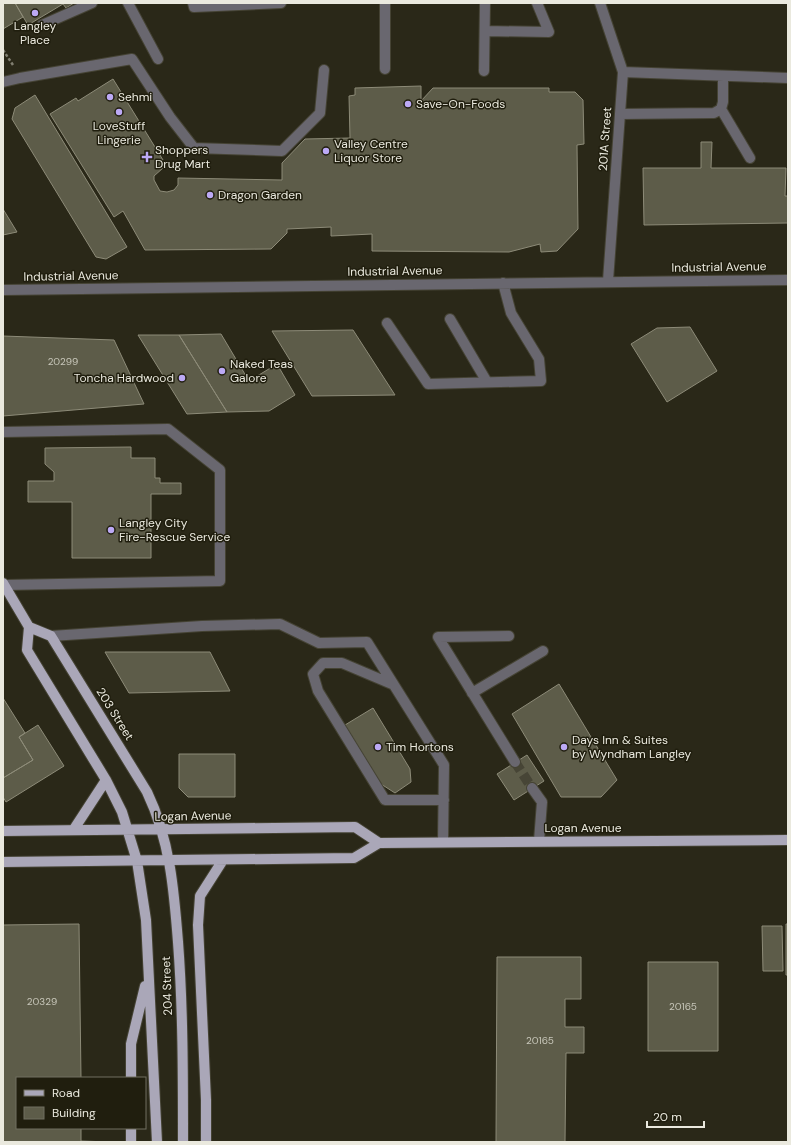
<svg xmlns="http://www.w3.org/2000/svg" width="791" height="1145" viewBox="0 0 791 1145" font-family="'DM Sans',sans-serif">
	<rect width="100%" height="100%" fill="#2a2818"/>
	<path fill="#5d5c49" stroke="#8d8b78" d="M3 3H15L23 17 3 29Z
		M15 3H74L66 8 63 4 28 25Z
		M113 79 163 160 160 162 163 168 154 176V180L160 191 167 192 174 190 178 185V178L282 180V163L305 139 350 138 349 96 355 95V88L421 86V101L433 88H549V92H575L583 100 584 144 577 145 578 229 557 251 541 252 540 244 509 252 372 251V234L331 236V227L287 229V233L271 249 145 250 123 211 114 217 50 114 76 98 78 101Z
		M35 95 127 247 106 259 96 257 12 119 15 108Z
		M701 142H712L711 168H786L785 196H788V223L644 225 643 168H701Z
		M3 209 17 232 3 235Z
		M690 327 717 371 667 402 631 344 657 328Z
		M353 330 395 395 312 396 272 331Z
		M221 334 249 381 277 364 295 395 269 411 227 412 179 335Z
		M138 335H179L227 412 187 414Z
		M3 336 114 340 144 404 3 416Z
		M131 447V458H155V478H160V483H181V494H151V558H72V502H28V481H54V472L45 464V448Z
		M105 652H210L230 691 129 693Z
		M559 684 617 780 601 797H561L512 714Z
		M3 698 25 733 19 737 33 760 3 778Z
		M373 708 410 769 411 782 395 793 381 784 345 725Z
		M38 725 64 766 6 802 3 797V778L33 760 19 737Z
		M179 754H235V797H188L179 788Z
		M527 755 544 781 514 800 497 774Z
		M79 924 81 1078H17V1128H81V1141L110 1142H3V925Z
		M786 924H788V975H786Z
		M762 926H782L783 971H763Z
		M497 957H581V999H565V1027H584V1053H566L565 1142H496Z
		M648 962H718V1051H648Z"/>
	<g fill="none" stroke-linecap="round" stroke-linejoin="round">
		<path stroke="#474536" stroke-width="10" stroke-dasharray="10 5" stroke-linecap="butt" d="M515 762 532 788"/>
		<g stroke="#454334" stroke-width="12">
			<path id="minor" d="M128 3 158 59
				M193 3 194 7 281 3
				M385 3V69
				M600 3 623 72 608 281
				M42 25 92 3
				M485 31 549 32 537 3
				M484 71 485 3
				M623 72 788 78
				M3 82 20 78 132 59 170 117 194 148 282 151 320 113 324 70
				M721 109 750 158
				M620 114 714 113 721 109 723 102V76
				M3 290 788 280
				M450 319 487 382
				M387 323 428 384 541 381 539 359 511 313 503 283
				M3 432 168 429 220 470V581L4 585
				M51 636 202 626 280 624 319 643 367 642 444 765 443 842
				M509 636 438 637 515 762
				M394 685 342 663H323L313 674 318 691 385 800H444
				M472 693 543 651
				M532 788 542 802 539 841"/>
		</g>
		<g stroke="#454334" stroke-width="12">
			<path id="major" d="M3 583 29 627 27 650 106 780 122 812 137 861 146 920 157 1142
				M29 627 51 636 147 792C170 840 174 890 178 942 183 1008 183 1075 183 1142
				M74 829 106 780
				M3 831 355 827 379 843
				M3 862 354 858 379 843 788 840
				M131 1078V1044L145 986
				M131 1142V1128
				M206 1142V1100L198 925 200 896 223 860"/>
		</g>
		<path stroke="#817f71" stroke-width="2.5" stroke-dasharray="3 2" stroke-linecap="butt" d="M3 50 13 65"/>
		<use href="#minor" stroke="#69676f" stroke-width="10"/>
		<use href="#major" stroke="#aaa7b8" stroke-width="10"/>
	</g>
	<g fill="#bca9f5" stroke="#201e0e" stroke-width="1.5">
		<circle cx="35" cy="13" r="4"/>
		<circle cx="110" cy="97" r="4"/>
		<circle cx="408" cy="104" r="4"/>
		<circle cx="119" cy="112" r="4"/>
		<circle cx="326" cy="151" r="4"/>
		<path d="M145 151h4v4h4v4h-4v4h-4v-4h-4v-4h4z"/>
		<circle cx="210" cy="195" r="4"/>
		<circle cx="222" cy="371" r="4"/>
		<circle cx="182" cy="378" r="4"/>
		<circle cx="111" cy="530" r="4"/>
		<circle cx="378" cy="747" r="4"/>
		<circle cx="564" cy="747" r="4"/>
	</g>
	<g text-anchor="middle" stroke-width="3" stroke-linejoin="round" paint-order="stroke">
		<g font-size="10" fill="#c7c6b9">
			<text x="63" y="365">20299</text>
			<text x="42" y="1005">20329</text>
			<text x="683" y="1010">20165</text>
			<text x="540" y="1044">20165</text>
		</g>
		<g font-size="12" fill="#eae9de" stroke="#201e0e" text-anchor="start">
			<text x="35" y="30" text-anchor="middle">Langley<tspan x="35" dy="14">Place</tspan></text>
			<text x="118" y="101">Sehmi</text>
			<text x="416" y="108">Save-On-Foods</text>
			<text x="119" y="130" text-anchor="middle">LoveStuff<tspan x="119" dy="14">Lingerie</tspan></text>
			<text x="334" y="148">Valley Centre<tspan x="334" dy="14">Liquor Store</tspan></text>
			<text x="155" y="154">Shoppers<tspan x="155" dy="14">Drug Mart</tspan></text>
			<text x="218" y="199">Dragon Garden</text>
			<text x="230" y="368">Naked Teas<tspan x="230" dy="14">Galore</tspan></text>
			<text x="174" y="382" text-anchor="end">Toncha Hardwood</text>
			<text x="119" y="527">Langley City<tspan x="119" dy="14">Fire-Rescue Service</tspan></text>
			<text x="572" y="744">Days Inn &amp; Suites<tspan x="572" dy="14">by Wyndham Langley</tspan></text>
			<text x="386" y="751">Tim Hortons</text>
		</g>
		<g font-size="12" fill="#eae9de" stroke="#201e0e">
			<text transform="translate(605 139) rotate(-86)" y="4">201A Street</text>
			<text transform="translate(719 267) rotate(-1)" y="4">Industrial Avenue</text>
			<text transform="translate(395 271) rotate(-1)" y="4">Industrial Avenue</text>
			<text transform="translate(71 276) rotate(-1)" y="4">Industrial Avenue</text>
			<text transform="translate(115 714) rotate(58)" y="4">203 Street</text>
			<text transform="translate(193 816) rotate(-1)" y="4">Logan Avenue</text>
			<text x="583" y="832">Logan Avenue</text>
			<text transform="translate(167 986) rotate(-92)" y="4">204 Street</text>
		</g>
	</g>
	<rect width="791" height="1145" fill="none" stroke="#eae9de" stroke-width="8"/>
	<rect x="16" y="1077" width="130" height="52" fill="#201e0e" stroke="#716f61"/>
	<rect x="24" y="1090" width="20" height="6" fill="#aaa7b8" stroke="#716f61"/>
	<text x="52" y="1097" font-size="12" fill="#eae9de">Road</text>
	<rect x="24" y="1107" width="20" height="12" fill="#5d5c49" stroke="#716f61"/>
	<text x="52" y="1117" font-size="12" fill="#eae9de">Building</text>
	<path d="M647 1121v6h57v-6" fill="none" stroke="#eae9de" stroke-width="2"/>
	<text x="653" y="1121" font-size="12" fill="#eae9de" stroke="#201e0e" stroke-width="3" paint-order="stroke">20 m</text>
</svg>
